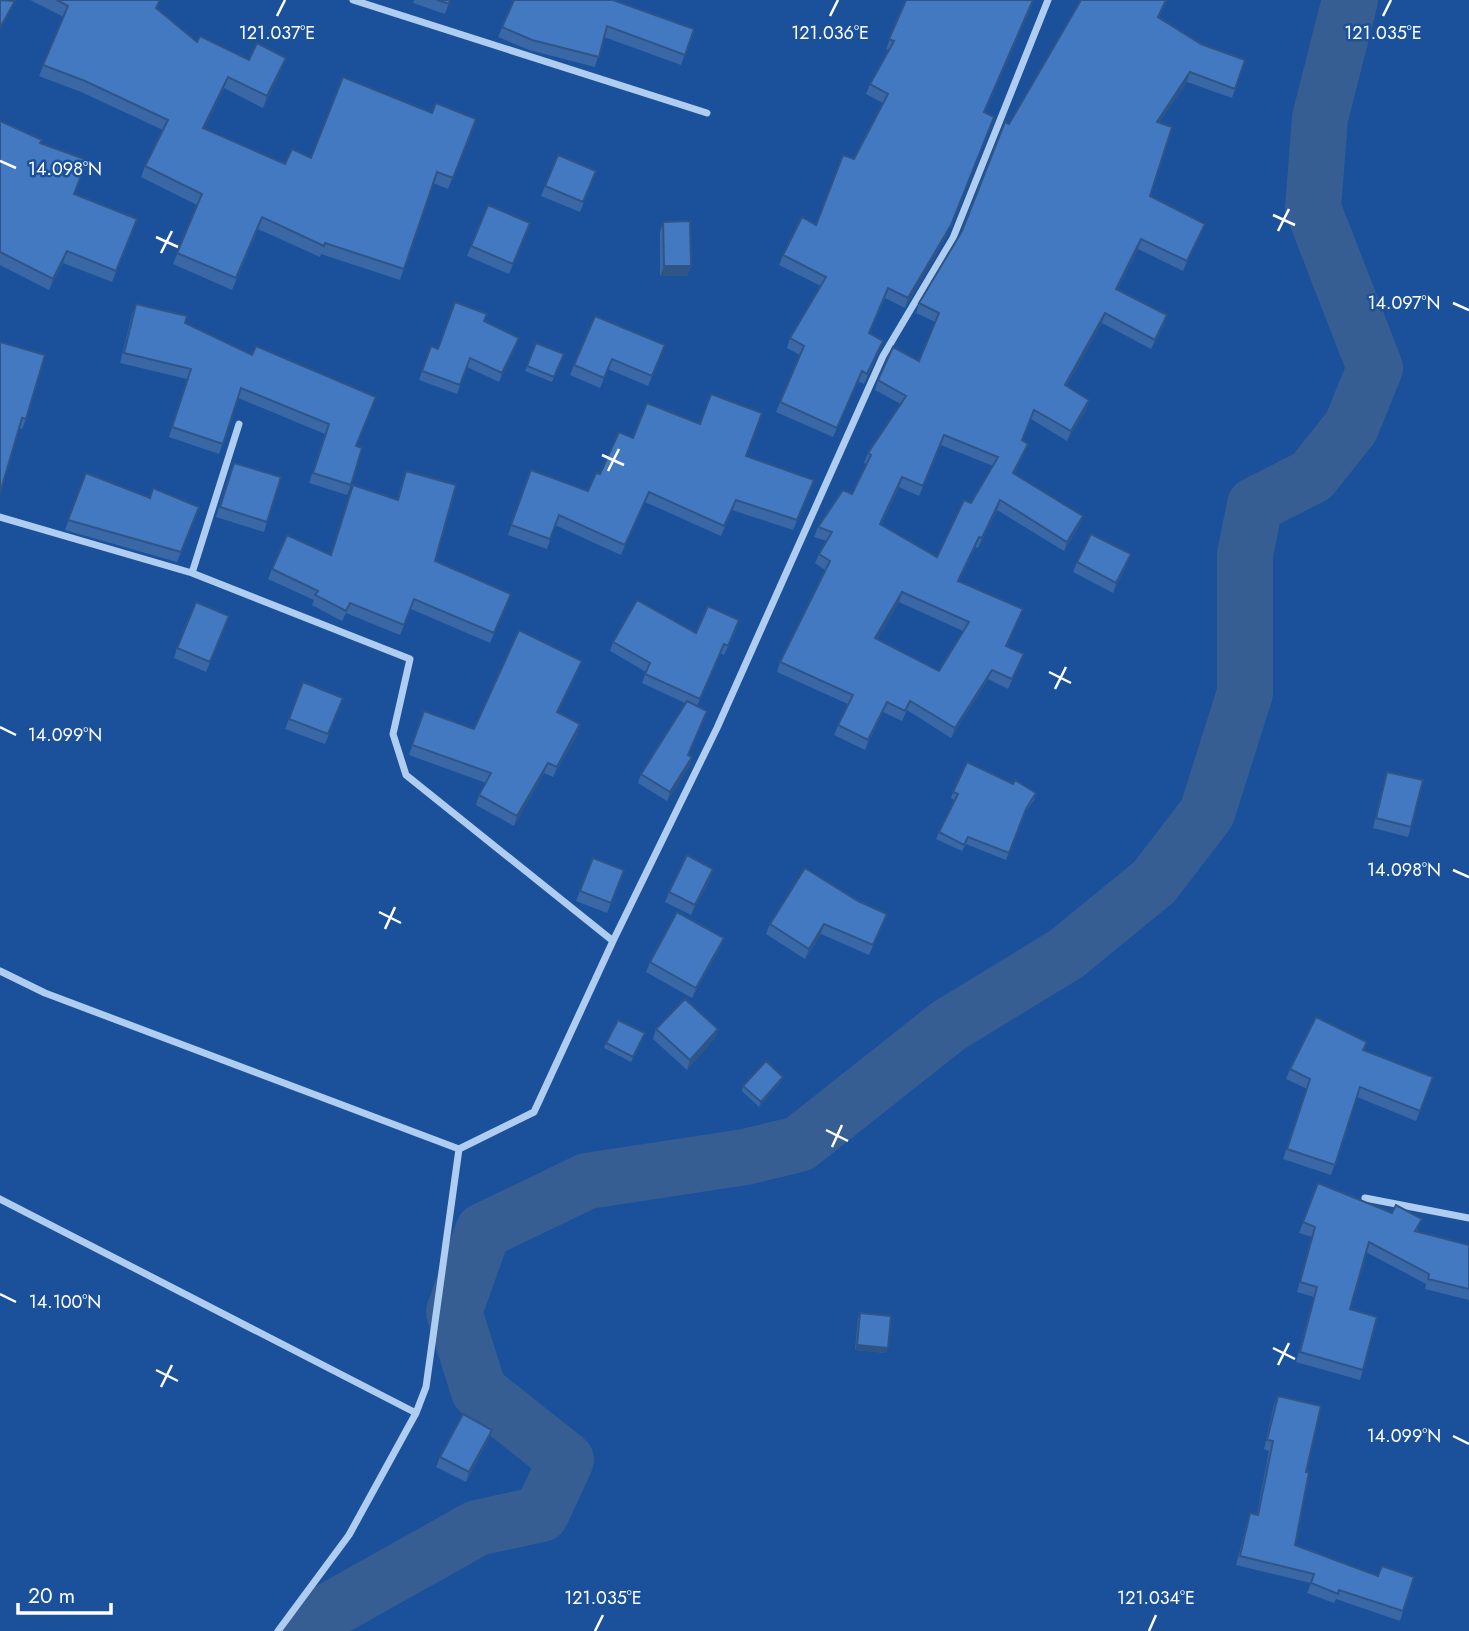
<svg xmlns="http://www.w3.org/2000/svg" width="1469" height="1631" viewBox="0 0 1469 1631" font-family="Jost,sans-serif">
	<rect width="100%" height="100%" fill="#1a519a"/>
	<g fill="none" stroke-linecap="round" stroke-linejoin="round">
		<path stroke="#375e93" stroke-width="56" d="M310 1631 320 1616 477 1528 541 1514 566 1460 479 1391 454 1312 483 1231 587 1181 745 1157 799 1144 948 1026 1066 954 1154 882 1207 813 1245 693V554L1255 505 1312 476 1351 427 1375 368 1313 208 1320 118 1350 0"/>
		<path stroke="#afcdf1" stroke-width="7" d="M353 0 707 113
			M239 424 192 573 410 659 393 734 406 775 613 941 717 728 883 356 953 238 1048 0
			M0 517 192 573
			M0 971 45 993 459 1149
			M1365 1198 1469 1218
			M0 1199 416 1413
			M278 1631 349 1535 416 1413 426 1387 459 1149 534 1112 613 941"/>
	</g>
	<path fill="#3a68a6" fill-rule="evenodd" d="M30 0H160L157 9 197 42 249 60 282 69 263 108 224 88 204 129 285 164 311 158 432 113 476 119 448 189 433 183 400 280 321 254 320 257 258 229 232 290 173 264 197 205 141 177 145 166 163 130 81 92 39 76 64 17Z
		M414 0H450L445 14 413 3Z
		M514 0 694 29 681 65 604 37 595 67 529 50 498 37Z
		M906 0H1034L985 112 947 235 905 308 885 298 869 334 879 351 864 384 858 381 833 437 776 412 800 355 787 348 790 338 821 286 779 265 783 255 816 225 854 159 883 103 866 94 870 84 889 50 886 49Z
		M1081 0H1167L1159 17 1201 44 1245 60 1232 98 1187 82 1159 123 1150 196 1201 234 1183 271 1138 249 1117 290 1164 325 1151 349 1102 323 1066 386 1089 400 1086 410 1067 441 1031 419 1022 440 1028 444 1014 474 1083 516 1079 526 1064 551 997 510 978 548 975 547 959 581 1023 609 1007 646 1024 654 1008 689 988 679 951 738 907 710 902 721 883 712 865 750 834 735 848 704 777 672 780 662 825 570 815 563 819 554 827 541 814 537 818 527 852 494 866 464 864 463 868 453 901 404 875 390 878 380 919 361 935 322 916 313 919 303 962 231 1009 124ZM941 445 993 466 971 503 937 557 881 525 899 487 919 496ZM899 602 963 631 939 671 877 639Z
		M0 121 41 143 74 194 137 219 112 282 63 263 49 290 0 265Z
		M596 171 580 212 541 196 545 186Z
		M663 222 691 266 687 276H660V232Z
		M530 223 509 274 467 256 471 246Z
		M136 304 185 323 252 355 357 446 351 485 347 495 309 483 325 434 238 398 219 454 169 437 187 379 120 363 132 314Z
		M484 321 519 338 499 382 467 367 457 394 419 380 431 346 438 349Z
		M0 342 26 419 22 429 19 428Z
		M536 343 564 354 552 382 525 371Z
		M665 345 648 386 608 369 600 388 570 375 574 365Z
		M633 438 746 457 810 490 793 530 732 510 721 536 645 502 621 555 555 525 547 549 508 535 531 470 588 491 600 474Z
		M406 471 435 561 511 594 490 643 411 609 400 635 346 613 342 621 312 605 314 600 268 579 272 569 330 555 397 499Z
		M86 473 196 517 177 562 65 530Z
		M230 473 267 522 264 532 216 517Z
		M1131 554 1127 564 1113 593 1073 572 1077 562Z
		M225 626 206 672 174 658 177 648Z
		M736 630 724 655 720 653 697 706 704 720 688 755 692 757 689 766 667 801 638 783 641 774 685 703 642 683 646 672 610 651 613 642Z
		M582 661 578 671 558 712 580 724 577 735 553 777 544 773 514 826 476 805 479 795 486 783 409 755 424 711 474 729Z
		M303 682 343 698 325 744 285 729Z
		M1387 772 1411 827 1408 837 1373 828 1384 782Z
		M1013 784 1036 793 1034 800 1023 815 1006 860 966 844 962 851 936 839 954 800 951 798 953 792Z
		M624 870 607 913 576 901 580 891Z
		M710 879 691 915 665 902 669 892Z
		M858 901 887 914 869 955 821 934 805 959 766 934 770 924Z
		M724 938 720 948 692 998 646 972 650 962Z
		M656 1029H718L714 1039 687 1070 653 1039Z
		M643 1038 631 1062 604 1048 606 1043Z
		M1367 1042 1364 1051 1433 1077 1416 1121 1357 1097 1331 1175 1283 1159 1307 1089 1286 1079 1290 1069Z
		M781 1082 759 1107 742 1091 743 1086Z
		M1318 1183 1418 1229 1417 1232 1469 1245V1300L1425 1289 1426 1284 1366 1252 1350 1309 1363 1370 1360 1380 1296 1362 1314 1297 1297 1292 1312 1237 1299 1233Z
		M860 1313 886 1353 855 1350 858 1318Z
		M1278 1396 1306 1472 1295 1545 1378 1576 1414 1577 1400 1621 1336 1599 1334 1603 1307 1593 1311 1583 1236 1565 1250 1513 1257 1514 1269 1451 1264 1449 1274 1405Z
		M492 1430 488 1440 466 1482 436 1467 440 1457Z"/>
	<path fill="#2f5587" d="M15 1 11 11 0 31 1 26Z
		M286 58 282 69 263 108 267 96Z
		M1190 72 1187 82 1153 132 1157 122Z
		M228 77 224 88 199 140 203 128Z
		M994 117 947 235 905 308 908 298Z
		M1205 224 1201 234 1183 271 1187 261Z
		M1141 239 1138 249 1112 299 1116 289Z
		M67 251 63 263 49 290 53 279Z
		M664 266H691L687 276H660Z
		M1105 313 1102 323 1061 395 1065 385Z
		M1167 315 1164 325 1151 349 1155 340Z
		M519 338 516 347 499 382 502 373Z
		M1089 400 1086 410 1067 441 1071 431Z
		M902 477 899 487 876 534 880 524Z
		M649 492 645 502 621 555 625 545Z
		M1000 500 997 510 978 548 982 538Z
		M1083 516 1079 526 1064 551 1067 542Z
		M1131 554 1127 564 1113 593 1116 583Z
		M902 592 899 602 872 648 875 638Z
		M582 661 578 671 554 722 557 712Z
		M992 670 988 679 951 738 955 728Z
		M887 702 883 712 865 750 868 740Z
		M580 724 577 735 553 777 557 767Z
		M692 757 689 766 667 801 670 792Z
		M548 763 544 773 514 826 517 816Z
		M713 869 710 879 691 915 695 905Z
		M824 924 821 934 805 959 809 949Z
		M724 938 720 948 692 998 696 988Z
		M718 1029 714 1039 687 1070 690 1060Z
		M783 1077 781 1082 759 1107 761 1102Z
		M857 1345 888 1348 886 1353 855 1350Z
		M492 1430 488 1440 466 1482 469 1472Z"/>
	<path fill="#4379c1" stroke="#2f5587" stroke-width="2" fill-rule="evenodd" d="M0 0 15 1 1 26H0Z
		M57 0H160L156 8 197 42 200 36 249 60 257 43 286 58 267 96 228 77 203 128 285 164 292 149 311 158 343 77 432 113 436 103 476 119 453 178 437 172 404 269 325 243 324 246 262 217 236 278 177 253 202 194 145 166 168 120 85 81 43 65 68 6Z
		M437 0H450L449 4Z
		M514 0H613L694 29 685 55 607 26 599 57 532 40 502 27Z
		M906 0H1033L984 112 994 117 951 225 908 298 888 288 869 333 883 341 867 374 862 371 837 428 780 402 804 346 790 338 826 277 783 255 802 217 816 225 843 155 854 159 888 94 870 84 894 41 889 39Z
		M1081 0H1166L1158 17 1201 44 1245 60 1235 89 1190 72 1157 122 1172 127 1150 196 1205 224 1187 261 1141 239 1116 289 1167 315 1155 340 1105 313 1065 385 1089 400 1071 431 1034 410 1022 440 1028 444 1013 473 1083 516 1067 542 1000 500 982 538 979 537 958 581 1023 609 1006 646 1024 654 1012 679 992 670 955 728 910 701 905 711 887 702 868 740 838 725 853 695 780 662 830 561 819 554 832 532 818 527 843 490 852 494 871 455 868 453 906 396 878 380 893 347 919 361 939 313 919 303 962 231 1005 122 1009 124ZM944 435 998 457 971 503 964 500 937 557 880 524 902 477 923 486ZM902 592 969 622 939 671 875 638Z
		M0 121 42 140 40 143 87 160 74 194 137 219 116 271 67 251 53 279 0 252Z
		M558 155 596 171 583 202 545 186Z
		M488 205 530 223 513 264 471 246Z
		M690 221 691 266H664L663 222Z
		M455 302 487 314 484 321 519 338 502 373 470 358 460 385 422 371 431 346 438 349Z
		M136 304 187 316 185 323 252 355 256 346 376 397 356 446 362 448 351 485 313 473 329 424 241 388 223 444 172 427 191 369 124 353Z
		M595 316 665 345 652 376 612 359 604 378 574 365Z
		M0 342 45 355 26 419 22 418 0 493Z
		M536 343 564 354 554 377 527 366Z
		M711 394 762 413 746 456 814 480 797 520 736 500 724 526 649 492 625 545 559 515 550 539 511 525 531 470 588 491 596 473 600 474 619 432 633 438 647 403 700 424Z
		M234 463 281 477 267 522 220 507Z
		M406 471 456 485 435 561 511 594 494 633 414 599 404 625 350 603 346 611 315 595 318 591 272 569 287 535 331 555 353 485 398 500Z
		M86 473 150 498 153 488 199 507 181 552 68 520Z
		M1091 534 1131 554 1116 583 1077 562Z
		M637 600 696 633 708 606 739 620 728 646 724 644 700 699 645 674 650 663 613 642Z
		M196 602 229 616 210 662 177 648Z
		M519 630 582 661 557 712 580 724 557 767 548 763 517 816 479 795 491 773 412 745 424 711 474 729Z
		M303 682 343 698 328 734 289 719Z
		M687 701 707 711 688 755 692 757 670 792 641 774Z
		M967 762 1013 784 1015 780 1036 793 1026 809 1009 853 968 837 964 845 939 832 958 794 953 792Z
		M1387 772 1423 780 1411 827 1376 818Z
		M687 855 713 869 695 905 669 892Z
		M593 858 624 870 611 903 580 891Z
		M805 868 858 901 887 914 873 945 824 924 809 949 770 924Z
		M677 912 724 938 696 988 650 962Z
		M685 999 718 1029 690 1060 656 1029Z
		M1316 1017 1367 1042 1363 1050 1433 1077 1420 1111 1360 1087 1335 1165 1287 1149 1310 1079 1290 1069Z
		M618 1020 645 1033 633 1057 606 1043Z
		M766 1061 783 1077 761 1102 743 1086Z
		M1318 1183 1392 1213 1396 1205 1422 1219 1415 1231 1469 1245V1289L1428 1279 1429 1274 1369 1242 1350 1309 1377 1317 1363 1370 1300 1352 1317 1287 1300 1282 1315 1227 1303 1222Z
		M860 1313 891 1316 888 1348 857 1345Z
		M1278 1396 1321 1406 1306 1472H1309L1295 1545 1378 1576 1382 1566 1414 1577 1403 1611 1339 1590 1338 1594 1311 1583 1314 1574 1240 1556 1250 1513 1258 1515 1273 1441 1267 1440Z
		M463 1414 492 1430 469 1472 440 1457Z"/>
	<path fill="none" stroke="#fff" stroke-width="2.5" d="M277 16 285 0M830 16 838 0M1383 16 1391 0M0 161 16 168M1273 215 1295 225M1278 231 1289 209M156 237 178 247M161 253 172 231M1453 303 1469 310M602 455 624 465M608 471 619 449M1049 672 1071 683M1055 689 1066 667M0 727 16 735M1453 870 1469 877M379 912 401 923M385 929 395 907M826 1130 848 1141M832 1147 842 1125M0 1294 16 1302M1273 1348 1295 1359M1278 1365 1289 1343M156 1370 178 1381M161 1387 172 1365M1453 1436 1469 1444M595 1631 603 1615M1149 1631 1156 1615"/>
	<g font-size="18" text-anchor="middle" fill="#fff" stroke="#1a519a" stroke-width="5" stroke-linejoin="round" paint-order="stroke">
		<text x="277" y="39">121.037°E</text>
		<text x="830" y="39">121.036°E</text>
		<text x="1383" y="39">121.035°E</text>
		<text x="65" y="175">14.098°N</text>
		<text x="1404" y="309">14.097°N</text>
		<text x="65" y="741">14.099°N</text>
		<text x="1404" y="876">14.098°N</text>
		<text x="65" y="1308">14.100°N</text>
		<text x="1404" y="1442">14.099°N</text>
		<text x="603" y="1604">121.035°E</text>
		<text x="1156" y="1604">121.034°E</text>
	</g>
	<path d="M18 1603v10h93v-10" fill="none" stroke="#ffffff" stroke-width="3.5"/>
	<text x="28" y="1603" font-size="21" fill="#ffffff" stroke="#1a519a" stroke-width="5" paint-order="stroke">20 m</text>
</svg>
